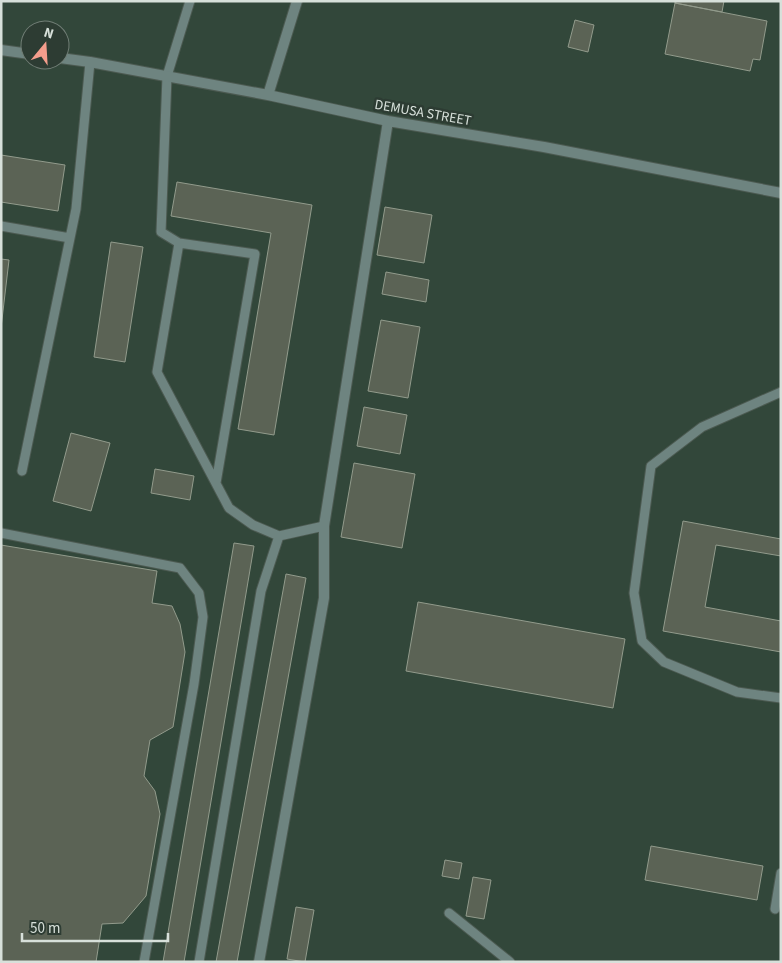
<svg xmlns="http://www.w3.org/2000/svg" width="782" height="963" viewBox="0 0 782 963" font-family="'Source Sans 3',sans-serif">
	<rect width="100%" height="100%" fill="#2d3c33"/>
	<path fill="#32473a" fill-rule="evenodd" d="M1 1H781V962H1ZM30 30H60V60H30Z"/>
	<path fill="#5b6355" stroke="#929b8c" d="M675 1H724L722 12 675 3Z
		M675 3 767 21 760 60 753 59 750 71 665 54Z
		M575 20 594 25 588 52 568 47Z
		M1 155 65 165 58 211 1 202Z
		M177 182 312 205 274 435 238 429 271 233 171 216Z
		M385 207 432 215 424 263 377 255Z
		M111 242 143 247 125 362 94 357Z
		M1 259 9 260 1 328Z
		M386 272 429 280 426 302 382 294Z
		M381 320 420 327 408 398 368 391Z
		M364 407 407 415 400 454 357 446Z
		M71 433 110 443 91 511 53 501Z
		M354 463 415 474 402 548 341 537Z
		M155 469 194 476 190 500 151 493Z
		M683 521 781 539V556L716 545 705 607 781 621V652L663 631Z
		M234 543 254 546 184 962H163Z
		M1 545 157 571 152 603 172 606 180 624 185 652 173 727 150 740 144 776 155 791 160 814 146 896 123 923 102 924 96 962H1Z
		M286 574 306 578 237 962H216Z
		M418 602 625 639 613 708 406 671Z
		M651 846 763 866 757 900 645 880Z
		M445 860 462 863 459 879 442 876Z
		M473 877 491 880 484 919 466 916Z
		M296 907 314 910 305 962 287 959Z"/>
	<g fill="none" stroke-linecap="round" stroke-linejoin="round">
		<g stroke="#4c5a51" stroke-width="11">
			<path id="lane" d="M190 1 167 76 161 232 179 243 157 372 229 508 253 525 279 536
				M1 226 70 238
				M179 243 255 254 216 483
				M781 392 702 427 651 466 634 593 642 641 664 662 737 692 781 698
				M22 471 76 209 90 62
				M1 533 180 568 199 593 203 617 194 684 144 962
				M775 909 781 873
				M449 913 510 962
				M199 962 261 591 279 536 324 526"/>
		</g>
		<g stroke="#4c5a51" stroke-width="12">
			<path id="street" d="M1 50 30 54
				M60 58 90 62 268 95 388 121 544 147 781 193
				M268 95 297 1
				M259 962 324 598V526L388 121"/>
		</g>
		<use href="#lane" stroke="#6e8480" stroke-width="9"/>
		<use href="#street" stroke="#6e8480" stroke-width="10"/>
	</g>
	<g text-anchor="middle" stroke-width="5" stroke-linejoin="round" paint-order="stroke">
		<g font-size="14" fill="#d7e0da" stroke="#2d3c33">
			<text transform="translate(423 112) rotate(10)" y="5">DEMUSA STREET</text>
		</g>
	</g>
	<rect width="782" height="963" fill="none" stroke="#d7e0da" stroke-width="5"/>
	<g transform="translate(45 45) rotate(18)"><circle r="24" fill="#2d3c33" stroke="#717e76"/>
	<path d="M0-4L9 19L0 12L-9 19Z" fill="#f49d8c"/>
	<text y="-8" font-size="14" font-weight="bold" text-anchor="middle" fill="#d7e0da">N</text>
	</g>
	<path d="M22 933v8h146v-8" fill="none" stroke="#d7e0da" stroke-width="2.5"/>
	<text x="30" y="933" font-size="15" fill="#d7e0da" stroke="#2d3c33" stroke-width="4" paint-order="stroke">50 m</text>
</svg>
